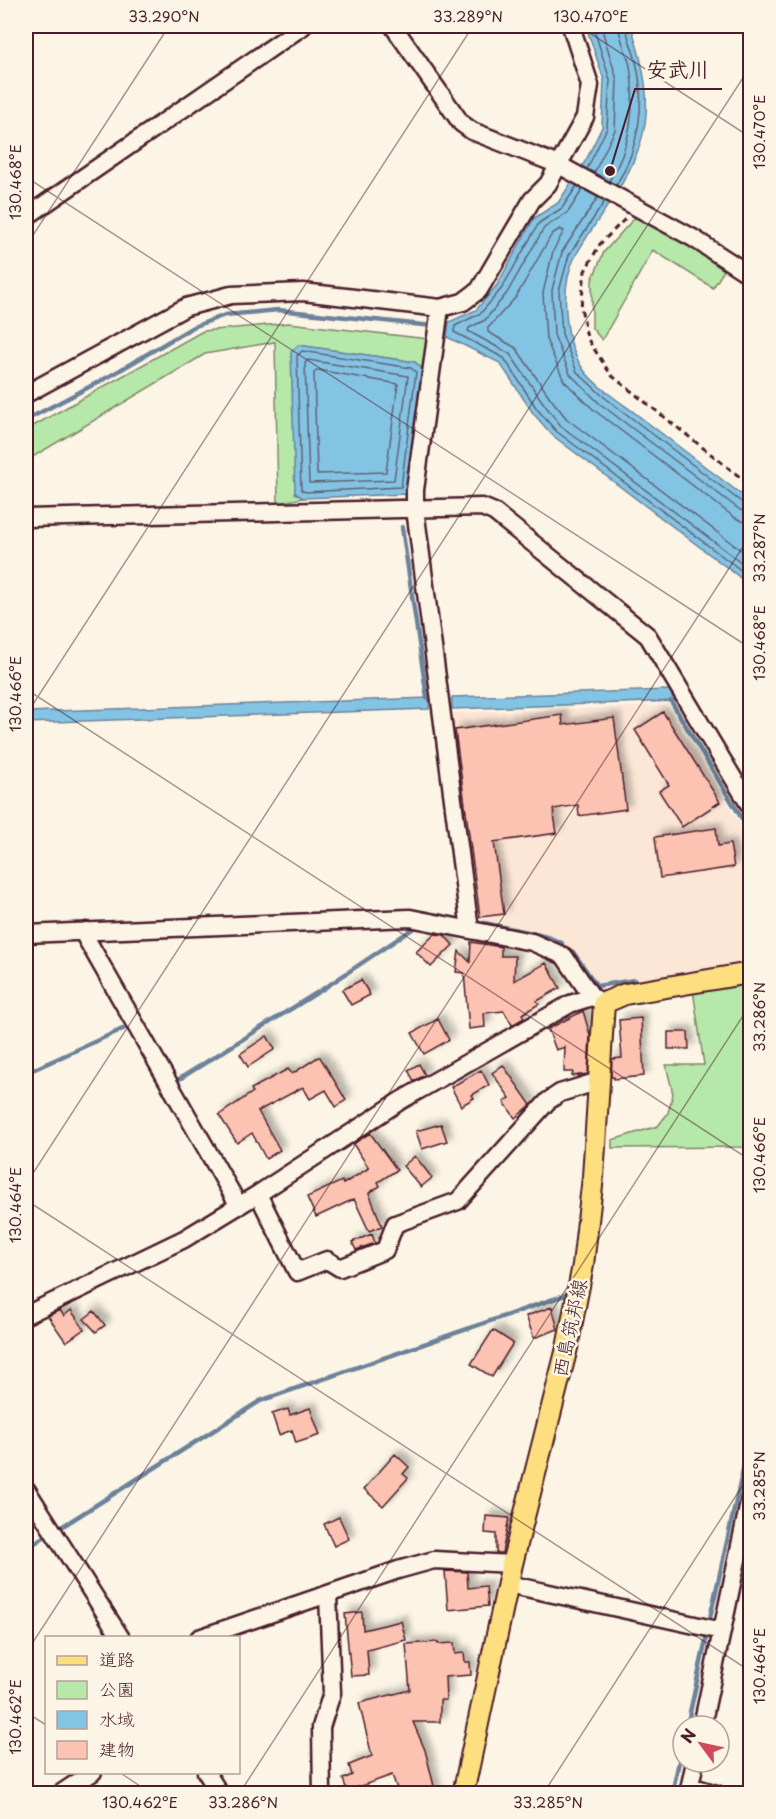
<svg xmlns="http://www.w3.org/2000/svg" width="776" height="1819" viewBox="0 0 776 1819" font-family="'Playpen Sans','Klee One',sans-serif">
	<defs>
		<filter id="shadow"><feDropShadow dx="5.5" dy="-5.5" stdDeviation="3" flood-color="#0004"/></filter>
	</defs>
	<rect width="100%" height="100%" fill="#fcf5e5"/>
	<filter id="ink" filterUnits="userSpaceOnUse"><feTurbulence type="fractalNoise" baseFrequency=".0167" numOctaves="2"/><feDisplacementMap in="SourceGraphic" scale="12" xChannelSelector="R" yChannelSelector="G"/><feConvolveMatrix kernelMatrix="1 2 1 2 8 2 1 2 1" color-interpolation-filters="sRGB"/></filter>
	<g filter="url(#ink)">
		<path fill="#fce6d6" d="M667 706 750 840V966L597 988 568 951 541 937 477 922 449 713Z"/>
		<path fill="#b5e8a9" stroke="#80846a" stroke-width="1.5" d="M638 214 726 267 713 288 653 250 602 340 592 328V280L604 252Z
			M289 323 428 339 423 370 415 362 298 345 295 493 303 498 278 503 275 342 205 354 26 461V430L203 331Z
			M750 985V1147L612 1148V1140L658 1126 668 1113 673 1094 666 1065H704L693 990Z"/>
		<path fill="#83c4e4" stroke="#6c829a" stroke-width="1.5" d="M586 26H631C643 63 653 103 641 141 627 187 598 215 576 255 559 285 564 341 583 369 593 384 620 402 635 413 673 442 712 472 750 501V588L738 576 552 435 533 413 500 363 447 337 449 322 476 310 497 285 534 218 558 203 586 160 602 127 604 80Z
			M298 345 415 362 423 370 407 494 303 498 295 493 291 352Z
			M669 690 675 701 452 709V697Z
			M429 698V709L26 723V712Z"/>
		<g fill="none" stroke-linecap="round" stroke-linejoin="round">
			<path stroke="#616175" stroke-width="1.5" d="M587 169 607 128 610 80 593 26
				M594 173 615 130 617 80 601 26
				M609 181C631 148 636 104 630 66 627 52 619 39 619 26
				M616 185C639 150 646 102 636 62 634 50 627 38 626 26
				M577 186 562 208 539 223 502 288 481 313 455 326 454 332 504 358 537 409 556 431 742 571 750 580
				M583 189 568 212 544 228 507 293 485 320 469 328 468 331 510 354 544 404 561 426 750 569
				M598 197 562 252 552 290 554 335 570 374 599 403 740 510 750 513
				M605 201 569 255 559 291 562 334 577 372 604 397 744 504 750 505
				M302 351 411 368 416 372 401 487 306 492 301 490 297 356Z
				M308 360 408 376 394 480 309 483 305 363Z
				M318 370 398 384 386 472 317 474 314 373Z
				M750 522 742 521 734 517 594 410 564 381 546 339 543 293 553 251 564 231 560 229 552 234 516 297 488 328V332L516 348 551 399 567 419 750 557"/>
			<path stroke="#6c829a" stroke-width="4.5" d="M26 420 110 376 193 327 225 315 278 310 433 326
				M402 527 427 698
				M671 701 750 832
				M484 923 543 935 562 943
				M573 952 597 986 634 980
				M26 1073 127 1027 130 1031
				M176 1081 326 987 417 926
				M63 1526 260 1401 568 1294
				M26 1549 44 1537
				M710 1618 750 1438
				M687 1726 707 1635
				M672 1794 683 1743"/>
		</g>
		<path fill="#fcc2b2" stroke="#4a1f2b" stroke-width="1.5" filter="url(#shadow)" d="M663 712 720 802 682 827 659 791 669 785 635 730Z
			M562 715 563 725 614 718 626 809 579 816 578 805 553 809 557 833 494 842 504 914 480 917 455 730Z
			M716 828 718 846 730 844 734 867 660 878 655 837Z
			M435 934 444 935 453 945 431 967 416 952Z
			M471 942 501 947V956H515L514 981 546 963 560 988 537 1001 539 1004 522 1014 524 1018 512 1025 504 1011 484 1013 485 1027 469 1029 464 973 456 972 459 951 470 962Z
			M361 980 370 995 351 1005 342 990Z
			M583 1011 590 1035 588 1074 572 1076 573 1072H564L565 1047 556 1050 548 1029Z
			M641 1018 644 1076 614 1079V1077H611L612 1059 622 1058 619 1020Z
			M438 1019 449 1040 424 1054 412 1033Z
			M668 1032H688L689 1049H668Z
			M267 1036 275 1049 248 1067 240 1054Z
			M318 1057H320L346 1100 336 1107 326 1090 310 1099 303 1087 258 1111 280 1150 266 1159 252 1133 237 1143 219 1115 253 1092 251 1089 288 1069 292 1074Z
			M419 1064 425 1075 414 1081 408 1070Z
			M503 1065 531 1105 515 1118 504 1102 510 1098 492 1073Z
			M481 1070 489 1085 472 1095 474 1098 461 1106 451 1087Z
			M441 1124 447 1141 422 1149 416 1131Z
			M370 1133 397 1170 378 1182 380 1186 369 1193 382 1226 369 1231 354 1199 316 1217 307 1197 342 1181 343 1184 369 1168 353 1144Z
			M415 1156 432 1178 421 1187 403 1166Z
			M372 1234 375 1243 356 1250 352 1242Z
			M552 1307 558 1329 534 1338 526 1316Z
			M60 1310 64 1316 71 1310 84 1329 66 1342 48 1316Z
			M94 1311 105 1325 96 1332 84 1319Z
			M493 1330 513 1343 492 1377 471 1364Z
			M310 1408 320 1435 296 1443 292 1430 279 1435 272 1414 288 1409 290 1415Z
			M395 1454 409 1467 403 1474 408 1478 383 1506 364 1489Z
			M486 1516 509 1518 502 1553H496V1534L485 1533Z
			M339 1517 349 1539 334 1546 324 1524Z
			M445 1571 467 1572 468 1588 486 1586 488 1606 448 1610Z
			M362 1612 363 1630 401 1621 406 1640 367 1650 369 1675 351 1676 345 1614Z
			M438 1642V1644L454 1643 455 1654 464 1653 465 1662H470L471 1675 445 1677 446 1700H440V1722H413L425 1750 436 1794H399L392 1775 347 1791 343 1779 352 1775 349 1765 372 1756 359 1703 410 1690 406 1644Z"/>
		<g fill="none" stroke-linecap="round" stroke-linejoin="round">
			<g stroke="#4a1f2b" stroke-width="21">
				<path id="minor" d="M393 26 461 123 472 131 559 165 693 238 750 275
					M26 217 303 26
					M440 308 415 490V509L470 930
					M26 394 186 307 231 295 303 292 440 308 463 302 479 290 532 200 548 184 585 117 590 85 571 26
					M26 518 482 507 494 512 648 636 750 806
					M86 931V938L239 1206
					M26 934 410 918 532 942 564 956 592 997 601 1001
					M258 1194 297 1272 327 1260 340 1268 385 1250 395 1224 458 1201 548 1101 560 1093 599 1081
					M26 1315 184 1239 258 1194 400 1101 570 1004 592 997
					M26 1489 121 1638
					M508 1584 722 1631
					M199 1638 398 1570 434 1560 512 1564
					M702 1726 750 1498
					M206 1772 220 1794
					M690 1786 717 1794
					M60 1794 93 1772
					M322 1794 321 1727 332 1693 328 1595
					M688 1794 695 1762"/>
			</g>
			<g stroke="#4a1f2b" stroke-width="24">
				<path id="major" d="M463 1794 512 1564 567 1348 583 1265 593 1177 604 1003 625 994 750 973"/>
			</g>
			<path stroke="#4a1f2b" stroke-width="3" stroke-dasharray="6 4.5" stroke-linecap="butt" d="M625 219 600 244 585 271 581 307 587 338 611 375 750 485"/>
			<use href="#minor" stroke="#fcf5e5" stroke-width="16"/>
			<use href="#major" stroke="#fddf80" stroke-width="20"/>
		</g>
	</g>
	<path fill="none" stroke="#4a1f2b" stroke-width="1.5" stroke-opacity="0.45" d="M579 26 750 137M26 177 750 648M26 246 169 26M26 689 750 1160M26 715 473 26M26 1184 750 67M26 1200 750 1671M26 1653 750 536M26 1712 46 1725M119 1772 152 1794M239 1794 750 1005M543 1794 750 1474"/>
	<g text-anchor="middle" stroke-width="5" stroke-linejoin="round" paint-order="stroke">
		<g font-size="20" fill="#4a1f2b" stroke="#fcf5e5">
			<text transform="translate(570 1328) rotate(-78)" y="7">西島筑邦線</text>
		</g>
	</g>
	<path fill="none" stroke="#4a1f2b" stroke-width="2" d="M610 171L635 89H722"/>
	<circle fill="#4a1f2b" stroke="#fcf5e5" stroke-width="2" cx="610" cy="171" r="6"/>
	<g font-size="21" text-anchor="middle" font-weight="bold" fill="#4a1f2b" stroke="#fcf5e5" stroke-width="5" stroke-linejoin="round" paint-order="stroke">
		<text x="678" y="77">安武川</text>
	</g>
	<rect width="776" height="1819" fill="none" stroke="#fcf5e5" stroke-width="66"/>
	<rect x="45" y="1636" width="195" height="138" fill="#fcf5e5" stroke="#b59f9b" stroke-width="1.5"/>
	<rect x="57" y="1656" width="30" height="9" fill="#fddf80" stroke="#b59f9b" stroke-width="1.5"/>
	<text x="99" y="1666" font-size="18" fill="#4a1f2b">道路</text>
	<rect x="57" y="1681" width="30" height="18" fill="#b5e8a9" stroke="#b59f9b" stroke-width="1.5"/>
	<text x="99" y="1696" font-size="18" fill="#4a1f2b">公園</text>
	<rect x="57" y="1711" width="30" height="18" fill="#83c4e4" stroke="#b59f9b" stroke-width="1.5"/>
	<text x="99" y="1726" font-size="18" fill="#4a1f2b">水域</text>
	<rect x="57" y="1741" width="30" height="18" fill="#fcc2b2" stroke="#b59f9b" stroke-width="1.5"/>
	<text x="99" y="1756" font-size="18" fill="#4a1f2b">建物</text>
	<g transform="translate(701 1744) rotate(303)"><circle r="28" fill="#fcf5e5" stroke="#b59f9b" stroke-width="1.5"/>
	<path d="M0-4.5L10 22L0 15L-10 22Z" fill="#d1495b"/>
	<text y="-9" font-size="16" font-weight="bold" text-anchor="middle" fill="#4a1f2b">N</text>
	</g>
	<rect x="33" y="33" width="710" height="1753" fill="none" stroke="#4a1f2b" stroke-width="2"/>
	<g font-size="15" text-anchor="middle" fill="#4a1f2b">
		<text x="164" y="22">33.290°N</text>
		<text x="468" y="22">33.289°N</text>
		<text x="591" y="22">130.470°E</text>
		<text transform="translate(760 132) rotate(-90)" y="5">130.470°E</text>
		<text transform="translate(16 182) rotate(-90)" y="5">130.468°E</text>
		<text transform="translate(760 548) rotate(-90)" y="5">33.287°N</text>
		<text transform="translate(760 643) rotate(-90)" y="5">130.468°E</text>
		<text transform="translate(16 694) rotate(-90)" y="5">130.466°E</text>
		<text transform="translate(760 1017) rotate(-90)" y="5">33.286°N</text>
		<text transform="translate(760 1155) rotate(-90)" y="5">130.466°E</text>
		<text transform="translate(16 1205) rotate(-90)" y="5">130.464°E</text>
		<text transform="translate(760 1486) rotate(-90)" y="5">33.285°N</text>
		<text transform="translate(760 1666) rotate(-90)" y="5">130.464°E</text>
		<text transform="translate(16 1717) rotate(-90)" y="5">130.462°E</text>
		<text x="140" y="1808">130.462°E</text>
		<text x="243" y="1808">33.286°N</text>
		<text x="548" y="1808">33.285°N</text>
	</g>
</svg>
